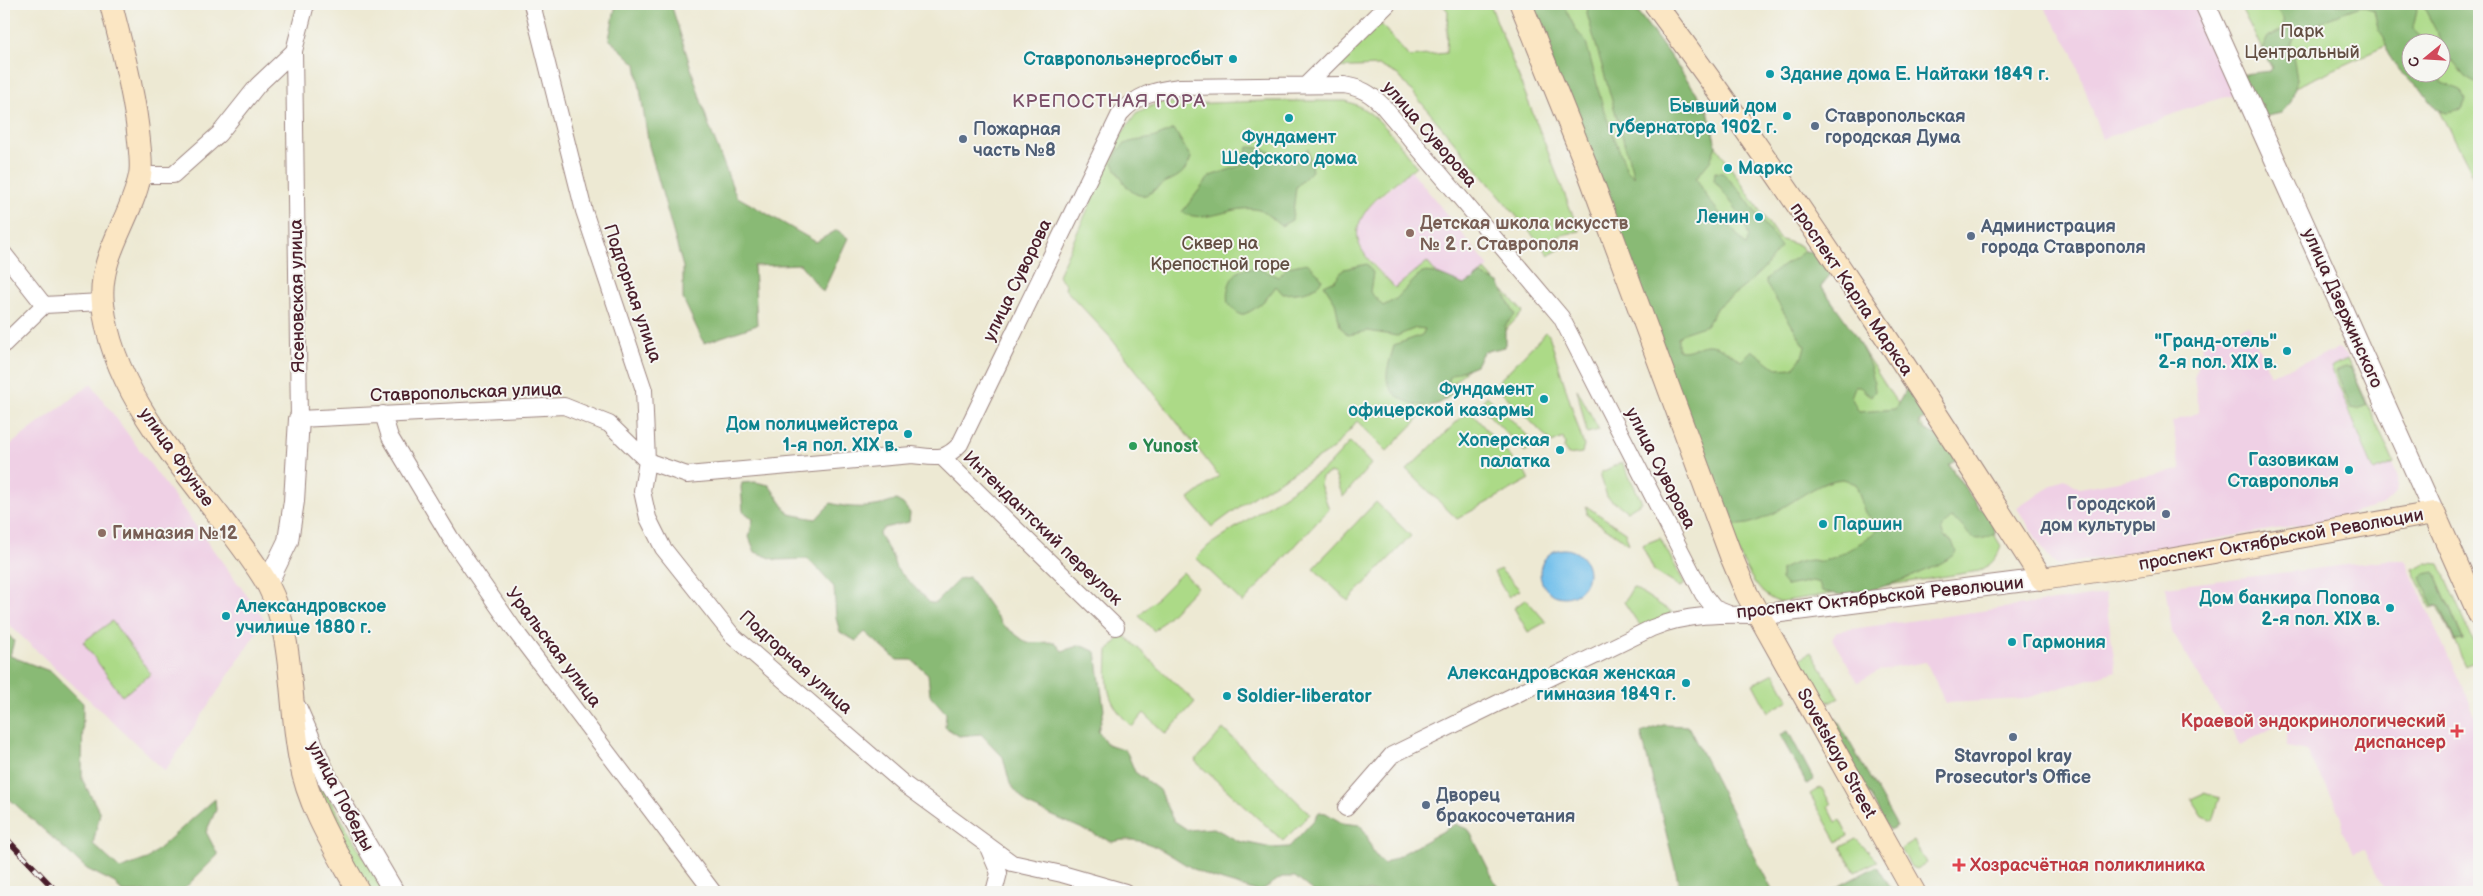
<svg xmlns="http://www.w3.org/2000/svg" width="2483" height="896" viewBox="0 0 2483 896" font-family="'Balsamiq Sans',sans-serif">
	<rect width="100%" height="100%" fill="#f6f6f2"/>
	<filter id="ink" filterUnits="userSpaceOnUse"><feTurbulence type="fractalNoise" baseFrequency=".02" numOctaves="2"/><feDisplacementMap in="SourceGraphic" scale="10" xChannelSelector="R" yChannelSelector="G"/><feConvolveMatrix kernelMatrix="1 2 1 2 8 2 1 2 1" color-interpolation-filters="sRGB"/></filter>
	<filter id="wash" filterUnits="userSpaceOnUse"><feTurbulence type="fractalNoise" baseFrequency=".0096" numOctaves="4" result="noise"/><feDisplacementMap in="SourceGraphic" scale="20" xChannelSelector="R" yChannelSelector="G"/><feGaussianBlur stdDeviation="1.12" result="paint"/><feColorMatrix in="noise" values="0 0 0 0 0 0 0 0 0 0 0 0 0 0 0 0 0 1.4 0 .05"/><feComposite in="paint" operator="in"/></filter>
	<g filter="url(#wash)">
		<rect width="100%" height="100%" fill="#ede9d3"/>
		<path fill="#efd0e5" d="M2042 4H2194L2234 95 2211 101 2102 139 2072 51Z
			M1411 170 1489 267 1455 295 1395 288 1363 252 1358 239V228L1360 220 1372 204Z
			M2248 325 2271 375 2338 349 2346 355 2398 478 2396 492 2391 499 2383 505 2324 521 2058 565 2048 557 2017 508 2064 478 2079 488 2181 470 2172 422 2199 412 2194 378 2205 338Z
			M91 384 265 620 165 771 4 620V438L10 445Z
			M2387 560H2405L2479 725V892H2385L2365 850 2354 853 2342 831 2343 818 2307 751 2287 747V720L2241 745 2172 632 2165 587Z
			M2105 594 2116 671 2023 699 1946 703 1926 662 1880 670 1858 682 1832 639 1837 631Z"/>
		<path fill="#acda87" stroke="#7b7c59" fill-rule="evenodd" d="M1442 4H1490L1579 231 1558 236 1562 248 1549 255 1398 75 1380 66 1329 68 1379 22 1409 57 1446 53 1448 11Z
			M1529 4H1632L1707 107 1716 146 1779 239 1801 246 1821 285 1895 400 1919 421 1978 507 2001 546C1997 559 1991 565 1979 571L1779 602C1753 595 1741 555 1730 533Z
			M2239 4H2479V194L2470 169 2421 73 2440 72V42H2410L2403 38 2284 92Z
			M1267 101H1346C1378 111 1396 140 1416 166 1393 186 1339 217 1364 253 1372 266 1385 277 1395 288L1427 262 1455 295 1485 270 1523 312 1387 451 1357 421 1333 449 1257 494 1212 527 1189 499 1219 476 1110 337 1065 289 1066 285 1058 275 1123 132 1136 114 1159 102 1183 104Z
			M1546 332 1549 335 1584 446 1582 453 1568 455 1564 449 1565 444 1563 438 1552 443 1495 385Z
			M2347 359 2394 463 2374 471 2331 367Z
			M1577 389 1599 430 1587 433Z
			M1487 396 1537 445 1525 452 1479 405Z
			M1469 410 1530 479 1457 519 1407 470Z
			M1350 442 1371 464 1343 497 1335 475 1330 473 1322 477 1320 484 1329 509 1243 603 1196 558 1208 546 1328 466Z
			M1622 462 1642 502 1627 511 1607 497 1600 473Z
			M1376 502 1411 536 1348 601 1313 568Z
			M1586 506 1625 532 1629 544 1587 515Z
			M1660 538 1685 584 1680 587 1654 571 1642 545Z
			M2427 563 2439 564 2479 653 2477 660 2466 666 2438 606 2431 608 2413 569ZM2434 572 2463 639V640L2454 641 2440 605Z
			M1500 569 1520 590 1508 597 1494 573Z
			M1183 572 1197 587 1154 631 1139 616Z
			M1633 587 1673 613 1642 629 1624 602Z
			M1526 599 1546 622 1528 632 1514 608Z
			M112 621 151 674 122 696 83 642Z
			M1123 634 1195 702 1166 734 1144 713 1132 727C1104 699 1107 688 1108 651Z
			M1811 652 1839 698 1832 702 1821 699 1798 660Z
			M1774 673 1789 700 1768 712 1753 684Z
			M1223 729 1310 814 1283 841 1195 761Z
			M319 781 384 892H370L331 822 315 783Z
			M1821 787 1831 804 1828 806 1836 822 1840 820 1848 836 1837 842 1810 794Z
			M2204 793 2220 798 2213 820 2202 816 2191 799Z
			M1856 839 1878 861 1855 872 1841 847Z
			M1914 841 1926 863 1916 869 1911 867 1901 849Z"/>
		<path fill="#89ba74" stroke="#6a6c50" d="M616 4H671L708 123 736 196 816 242 837 230 848 238 823 292 800 264 754 266 757 325 704 343 683 299V267L649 146 636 64 609 39Z
			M1529 4H1563L1576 30 1586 42 1604 111 1627 170 1634 177 1587 14 1588 4H1632L1707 107 1716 146 1710 161 1696 178 1709 200 1746 246 1749 236 1740 214 1714 180 1715 172 1723 173 1740 191 1781 247 1763 269 1744 287 1717 307 1707 325 1683 333 1678 338V350C1689 354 1698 344 1709 345 1720 345 1731 354 1741 361L1752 350 1777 369 1793 368 1802 357 1805 346 1766 284V279C1778 267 1792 262 1804 251L1814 252 1826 264 1830 275 1821 286C1843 318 1872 351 1875 391L1871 397 1860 387H1855L1851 397 1859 412 1895 409 1907 388 1927 417 1919 421V426C1928 433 1940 435 1951 441L1956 460 1949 465 1978 507 1988 513 1994 522 1995 534C1965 548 1972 529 1951 518L1941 529 1944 537 1952 541 1956 552C1946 567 1866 595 1845 595 1838 595 1830 593 1822 591L1819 583 1812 581 1787 586 1781 579V570C1789 565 1801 561 1811 560 1815 560 1819 562 1823 561 1837 558 1872 538 1880 526L1865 513 1856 484C1852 483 1846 479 1842 479 1804 482 1763 536 1726 523Z
			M2275 4H2415L2417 11 2413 28 2425 42H2410V72H2440L2441 70 2442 83 2460 90 2466 100 2462 109 2447 112 2436 109 2421 88 2400 72 2388 54 2384 37 2378 29 2374 10 2361 6 2341 13 2296 34 2291 44 2297 79 2291 102 2281 113 2264 117 2234 75 2270 71 2273 67 2261 51 2268 37 2284 29 2283 18Z
			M2422 4H2479V85L2465 76 2453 61H2445L2441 40Z
			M1174 129 1191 158C1185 174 1178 177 1164 183 1158 186 1153 192 1148 194 1131 202 1118 173 1113 163 1121 138 1130 143 1152 138 1159 136 1167 132 1174 129Z
			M1248 147C1275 146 1279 169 1308 149L1312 171 1296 187 1292 220 1281 226C1275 222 1266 212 1259 210 1233 203 1207 226 1182 212L1210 176 1243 165Z
			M1307 263 1318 273 1322 279C1316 293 1297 293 1283 294L1276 286C1269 297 1254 313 1240 315L1228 304C1225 288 1232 268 1251 268 1260 268 1270 273 1278 277L1288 267Z
			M1367 264 1373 273 1370 292 1383 306 1396 299 1422 272 1435 273 1464 285 1481 275 1499 283 1515 315 1505 326V347L1483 352 1476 365 1452 375 1449 379 1451 395C1447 398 1443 402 1438 404 1419 410 1387 399 1387 376 1387 366 1392 355 1394 345L1422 335 1425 329 1416 328 1397 336 1368 331 1348 335 1340 326 1335 302 1324 285 1335 280 1344 269Z
			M2345 366 2351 368 2367 405 2358 409 2351 408 2336 371Z
			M755 482 769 485 789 514 816 519 831 503C850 509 876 509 896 500L903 504 910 513 909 522 884 528 879 534 892 556 896 568 930 603H935L959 579 969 577 1002 624 1027 643 1055 642 1062 651 1081 645 1096 652 1104 710 1098 731 1107 744 1126 750 1135 772 1159 790 1173 820 1188 830 1214 828 1238 841 1272 848 1289 847 1314 820 1319 812 1326 813 1342 823 1360 825C1373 841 1368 852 1384 864L1456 824 1469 830 1500 892H1314L1295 877H1282L1259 892C1243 886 1227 883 1211 877 1176 865 1152 831 1112 842L1028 805 1010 784 1003 757 981 734 959 736 945 727 946 713 930 695 928 674 912 660H897L865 632 856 641 840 632 836 618 834 587 808 559 776 560 755 552 749 537 753 519 743 511 741 487 742 483Z
			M2434 572 2463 640 2455 641 2440 606H2433L2421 578 2424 574Z
			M4 630 14 641 10 656 52 672 83 703 82 779 100 813 93 844 120 869 147 859 215 799 216 810 206 832 218 855 181 892H122L115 883 87 869 4 794Z
			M1836 718 1897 826 1889 830 1829 722Z
			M1663 725 1688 726 1773 892H1681L1641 733Z
			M1788 731 1814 780 1807 784 1780 735Z
			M1877 866 1893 892H1828Z"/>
		<path fill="#71bfeb" stroke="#5e6f8b" d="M1540 573a24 24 0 1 1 48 0a24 24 0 1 1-48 0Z"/>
	</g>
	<g filter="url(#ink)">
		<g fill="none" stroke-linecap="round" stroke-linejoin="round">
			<g stroke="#9c847f" stroke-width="18">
				<path id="minor" d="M306 4 294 51 299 419 564 406 609 424 647 461 687 475 912 455C934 457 944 462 960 444L1120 114C1137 95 1154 90 1180 87L1344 85C1361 88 1370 93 1382 105L1561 317 1703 594 1714 608 1729 614
					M532 4 584 211 644 390 647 461 642 491 648 518 663 548 732 635 904 784 1012 863 1062 874 1125 892
					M1306 85 1388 4
					M140 175H173L219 134 258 85 294 51
					M4 254 44 305 102 302
					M4 344 44 305
					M383 414 390 437 450 537 513 628 713 892
					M942 457 1116 627
					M1346 808 1392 755 1652 628C1686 614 1721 614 1758 615
					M987 845 999 873 994 892"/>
			</g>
			<g stroke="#9c847f" stroke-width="22">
				<path id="tertiary" d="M2205 4 2434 513
					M267 584 288 541 294 501 299 419
					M1758 615 2042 579
					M297 709 328 780 394 892"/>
			</g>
			<g stroke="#9c847f" stroke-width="24">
				<path id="secondary" d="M111 4C122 49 135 95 139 141 140 152 142 165 140 175 132 218 97 257 103 304 112 389 177 460 226 525 241 545 256 564 268 585 294 634 289 706 300 760 309 809 336 850 359 892
					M1521 4 1588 170 1731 556 1747 594 1914 892
					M1655 4C1792 189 1918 384 2042 579L2163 561 2434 513 2479 614"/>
			</g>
			<use href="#minor" stroke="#fff" stroke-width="16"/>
			<use href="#tertiary" stroke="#fff" stroke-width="20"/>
			<use href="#secondary" stroke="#fbe6c3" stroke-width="22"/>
			<g stroke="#4a1f2b" stroke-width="5.5">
				<path id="rail" d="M4 836 57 892"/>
			</g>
			<use href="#rail" stroke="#f6f6f2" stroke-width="4" stroke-dasharray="11" stroke-linecap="butt"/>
		</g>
	</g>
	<g fill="#0f9aa8" stroke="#f6f6f2" stroke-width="2">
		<circle cx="1233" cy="59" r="5"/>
		<circle cx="1770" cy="74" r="5"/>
		<circle cx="1787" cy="116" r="5"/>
		<circle cx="1289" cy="118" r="5"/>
		<circle cx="1728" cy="168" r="5"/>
		<circle cx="1759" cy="217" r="5"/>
		<circle cx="2287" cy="351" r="5"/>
		<circle cx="1544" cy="399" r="5"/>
		<circle cx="908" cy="434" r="5"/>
		<circle cx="1560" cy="450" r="5"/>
		<circle cx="2349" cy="470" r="5"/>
		<circle cx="1823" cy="524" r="5"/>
		<circle cx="2390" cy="608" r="5"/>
		<circle cx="226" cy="616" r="5"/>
		<circle cx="2012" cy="642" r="5"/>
		<circle cx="1686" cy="683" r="5"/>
		<circle cx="1227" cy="696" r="5"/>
	</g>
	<g fill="#5c6f8a" stroke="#f6f6f2" stroke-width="2">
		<circle cx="1815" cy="126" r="5"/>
		<circle cx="963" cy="139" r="5"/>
		<circle cx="1971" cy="236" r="5"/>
		<circle cx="2166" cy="514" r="5"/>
		<circle cx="2013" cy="737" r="5"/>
		<circle cx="1426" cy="805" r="5"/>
	</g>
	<g fill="#8d6e63" stroke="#f6f6f2" stroke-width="2">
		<circle cx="1410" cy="233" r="5"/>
		<circle cx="102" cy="533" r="5"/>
	</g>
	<circle fill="#2e9e5b" stroke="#f6f6f2" stroke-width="2" cx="1133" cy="446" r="5"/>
	<g fill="#e0444e" stroke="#f6f6f2" stroke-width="2">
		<path d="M2454.5 723.5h5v5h5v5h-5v5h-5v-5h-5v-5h5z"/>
		<path d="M1956.5 857.5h5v5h5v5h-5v5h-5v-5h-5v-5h5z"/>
	</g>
	<g text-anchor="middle" stroke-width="4" stroke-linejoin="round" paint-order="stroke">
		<g font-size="18" fill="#624e42" stroke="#f6f6f2">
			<text x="2302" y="37">Парк<tspan x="2302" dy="21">Центральный</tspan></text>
			<text x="1220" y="249">Сквер на<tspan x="1220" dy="21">Крепостной горе</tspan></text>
		</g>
		<g font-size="18" font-weight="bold" fill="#0d838f" stroke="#f6f6f2" text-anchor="end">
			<text x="1223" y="65">Ставропольэнергосбыт</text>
			<text x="1780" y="80" text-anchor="start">Здание дома Е. Найтаки 1849 г.</text>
			<text x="1777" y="112">Бывший дом<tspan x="1777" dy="21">губернатора 1902 г.</tspan></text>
			<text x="1289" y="143" text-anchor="middle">Фундамент<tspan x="1289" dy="21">Шефского дома</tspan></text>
			<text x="1738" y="174" text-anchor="start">Маркс</text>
			<text x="1749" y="223">Ленин</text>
			<text x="2277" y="347">"Гранд-отель"<tspan x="2277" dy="21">2-я пол. XIX в.</tspan></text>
			<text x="1534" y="395">Фундамент<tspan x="1534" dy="21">офицерской казармы</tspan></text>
			<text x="898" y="430">Дом полицмейстера<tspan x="898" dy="21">1-я пол. XIX в.</tspan></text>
			<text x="1550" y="446">Хоперская<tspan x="1550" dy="21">палатка</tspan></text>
			<text x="2339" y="466">Газовикам<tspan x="2339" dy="21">Ставрополья</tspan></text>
			<text x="1833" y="530" text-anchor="start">Паршин</text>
			<text x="2380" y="604">Дом банкира Попова<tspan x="2380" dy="21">2-я пол. XIX в.</tspan></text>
			<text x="236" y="612" text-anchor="start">Александровское<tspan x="236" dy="21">училище 1880 г.</tspan></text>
			<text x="2022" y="648" text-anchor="start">Гармония</text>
			<text x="1676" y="679">Александровская женская<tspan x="1676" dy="21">гимназия 1849 г.</tspan></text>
			<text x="1237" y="702" text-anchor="start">Soldier-liberator</text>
		</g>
		<g font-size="18" font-weight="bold" fill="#4e5e75" stroke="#f6f6f2" text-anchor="start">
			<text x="1825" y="122">Ставропольская<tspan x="1825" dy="21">городская Дума</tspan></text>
			<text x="973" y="135">Пожарная<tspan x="973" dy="21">часть №8</tspan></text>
			<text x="1981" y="232">Администрация<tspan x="1981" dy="21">города Ставрополя</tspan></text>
			<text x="2156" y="510" text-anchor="end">Городской<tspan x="2156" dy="21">дом культуры</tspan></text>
			<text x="2013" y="762" text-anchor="middle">Stavropol kray<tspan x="2013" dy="21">Prosecutor's Office</tspan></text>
			<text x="1436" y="801">Дворец<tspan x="1436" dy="21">бракосочетания</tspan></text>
		</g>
		<g font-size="18" fill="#4a1f2b" stroke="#f6f6f2">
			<text transform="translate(1430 134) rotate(49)" y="6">улица Суворова</text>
			<text transform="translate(1017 280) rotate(-64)" y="6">улица Суворова</text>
			<text transform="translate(1852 289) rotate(56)" y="6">проспект Карла Маркса</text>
			<text transform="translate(633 293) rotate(71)" y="6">Подгорная улица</text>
			<text transform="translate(297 296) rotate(-91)" y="6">Ясеновская улица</text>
			<text transform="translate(2343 308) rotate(66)" y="6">улица Дзержинского</text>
			<text transform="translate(466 392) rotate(-2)" y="6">Ставропольская улица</text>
			<text transform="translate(177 457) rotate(55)" y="6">улица Фрунзе</text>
			<text transform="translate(1661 468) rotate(63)" y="6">улица Суворова</text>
			<text transform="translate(1043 528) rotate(44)" y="6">Интендантский переулок</text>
			<text transform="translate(2281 539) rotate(-10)" y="6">проспект Октябрьской Революции</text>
			<text transform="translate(1880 597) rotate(-6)" y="6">проспект Октябрьской Революции</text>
			<text transform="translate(554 647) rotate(53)" y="6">Уральская улица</text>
			<text transform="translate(796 662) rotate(42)" y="6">Подгорная улица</text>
			<text transform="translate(1837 753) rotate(61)" y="6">Sovetskaya Street</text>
			<text transform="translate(341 796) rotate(62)" y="6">улица Победы</text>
		</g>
		<g font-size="18" font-weight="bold" fill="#785e54" stroke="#f6f6f2" text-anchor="start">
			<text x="1420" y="229">Детская школа искусств<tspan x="1420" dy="21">№ 2 г. Ставрополя</tspan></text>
			<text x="112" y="539">Гимназия №12</text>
		</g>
		<g font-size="18" font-weight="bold" fill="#27864d" stroke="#f6f6f2" text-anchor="start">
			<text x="1143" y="452">Yunost</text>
		</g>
		<g font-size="18" font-weight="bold" fill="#be3a42" stroke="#f6f6f2" text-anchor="end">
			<text x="2446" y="727">Краевой эндокринологический<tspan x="2446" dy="21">диспансер</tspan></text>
			<text x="1970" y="871" text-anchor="start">Хозрасчётная поликлиника</text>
		</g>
		<g font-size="19" letter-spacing="1" fill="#7c5069" stroke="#f6f6f2">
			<text x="1109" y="107">КРЕПОСТНАЯ ГОРА</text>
		</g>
	</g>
	<rect width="2483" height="896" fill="none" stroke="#f6f6f2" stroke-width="20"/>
	<g transform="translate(2426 58) rotate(252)"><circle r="24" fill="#f6f6f2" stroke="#b1a0a2"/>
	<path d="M0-4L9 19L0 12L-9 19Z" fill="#d1495b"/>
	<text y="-8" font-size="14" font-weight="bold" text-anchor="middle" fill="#4a1f2b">С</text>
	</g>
</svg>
